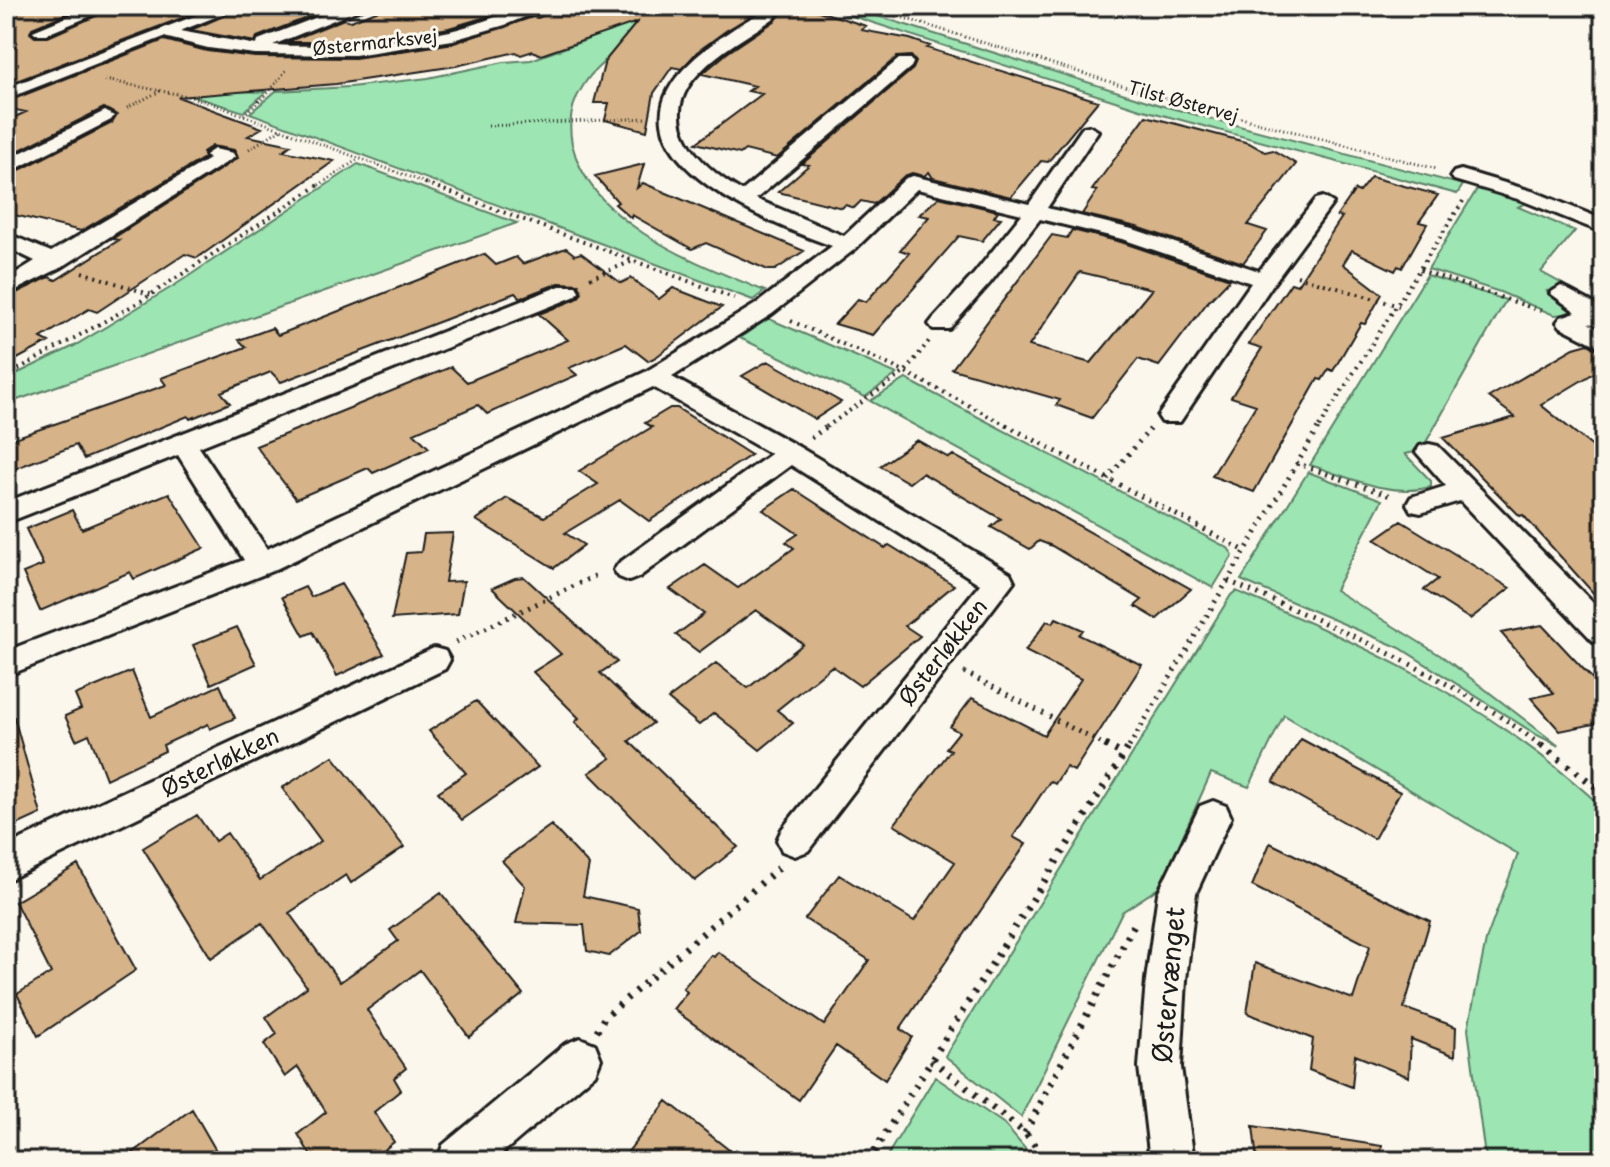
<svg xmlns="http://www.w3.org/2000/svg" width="1610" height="1167" viewBox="0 0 1610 1167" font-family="'Playpen Sans',sans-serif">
	<rect width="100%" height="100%" fill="#fbf7ec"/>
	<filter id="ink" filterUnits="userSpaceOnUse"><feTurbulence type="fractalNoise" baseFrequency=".0125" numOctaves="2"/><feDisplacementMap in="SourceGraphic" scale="16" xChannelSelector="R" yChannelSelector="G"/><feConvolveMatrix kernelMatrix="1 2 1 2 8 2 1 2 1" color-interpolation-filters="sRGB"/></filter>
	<g filter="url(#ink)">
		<path fill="#9de5b2" stroke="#5c8067" stroke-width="2" d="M657 6C651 16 645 29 636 37 617 54 597 63 583 86 571 104 568 124 572 144 591 225 696 263 765 291L753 300 250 113 276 91 350 87 428 78 504 62 531 60 586 40Z
			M821 6H846L1163 106 1463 185 1457 194 1140 109Z
			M233 91 266 92 244 112 179 92Z
			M358 164 517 223 6 404V379L74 346 175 285Z
			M1479 186 1529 201 1518 207 1575 231 1541 272 1566 286 1547 291 1572 310 1570 314 1554 315 1500 292 1428 269Z
			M1427 275 1506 300 1421 451 1405 454 1431 481V487C1390 498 1349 477 1310 465Z
			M767 318 897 374 865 397 740 338Z
			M906 379 1228 548 1233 555 1213 588 870 401Z
			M1308 472 1382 500 1335 590 1443 657 1559 746 1537 735 1400 648 1241 580Z
			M1236 591C1375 649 1493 705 1604 809V1161H1488L1484 1149 1468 1029 1486 940 1518 854 1284 715 1249 787 1211 773 1160 887 1122 912 1021 1117 945 1056 1231 595Z
			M935 1077 1003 1123 1028 1152 1023 1161H884Z"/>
		<path fill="#d6b388" stroke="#1c1c1c" stroke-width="2" fill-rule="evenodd" d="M19 6H85L32 28 30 33 35 37H48L118 6H213L6 85V12Z
			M246 6H301L322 12 257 37 255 42 191 30Z
			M389 6H419L446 13 464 6H494L509 10 449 28 405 36 339 42H287L344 19 351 21Z
			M563 6H803L866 26 861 30 910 39 930 46 927 48 1098 101 1048 162 1041 161 1011 197 933 178 929 172 924 176 912 173 904 176 874 204 861 201 854 208 845 205 842 208 778 192 809 165 802 164 913 69 916 62 911 56 897 57 777 158 745 150 740 154 696 143 762 94 748 91 755 86 702 74 727 53 776 20 780 15 771 7 727 30 697 52 682 69 672 67 654 93 647 131 605 120 609 103H594L605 61 637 22 541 55 533 51 521 55 516 52 456 66 336 84 178 97 262 128 248 136 291 145 283 151 334 161 206 252 197 258 185 254 97 312 89 309 41 338 49 342 6 365V298L49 277 56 280 119 240 112 239 238 158 234 150 212 146 203 152 204 158 81 231 6 213V177L112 123 117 115 104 108 6 157V121L26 112 6 108V102L164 40 207 51 255 57 355 58 454 43 533 17 538 18Z
			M1146 116 1249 143 1265 152 1273 150 1296 164 1248 225 1267 231 1243 263 1137 227 1082 214 1097 191 1092 190Z
			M644 164 637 188 643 183 804 251 775 270H768L706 243 692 249 632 215 631 218 615 204 618 202 595 176Z
			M1371 177 1438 195 1419 222 1427 224 1402 268 1398 266 1395 271 1352 250 1343 264 1382 294 1365 324 1361 323 1333 371 1329 369 1322 380 1318 379 1254 492 1212 476 1256 405 1231 397 1262 348 1249 344 1291 283 1297 285 1342 217 1337 216 1355 190 1359 192Z
			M939 197 998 211 994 217 1001 218 982 241 959 236 873 335 835 324 858 299 866 302 909 253 900 250 929 217 919 215Z
			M1072 230 1121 242 1230 279 1207 303 1159 366 1138 359 1092 418 1056 405 1060 400 952 369 1052 235 1067 238ZM1080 272 1152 289 1091 363 1029 346Z
			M566 248 575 255 581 253 621 283 631 278 659 299 673 288 722 307 656 357 648 361 626 344 569 368 577 375 487 414 478 405 414 433 429 448 373 473 368 468 296 499 256 446 451 367 467 382 568 340 539 314 577 299 582 293 579 284 559 283 520 298 515 293 281 382 271 372 221 392 230 403 190 419 188 416 84 459 76 445 6 472V441L166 385 161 378 246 347 239 340 272 328 278 335 484 254 496 265 516 257 523 264Z
			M1588 344 1604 352V367L1541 405 1604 456V605L1523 515 1520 516 1443 438 1515 417 1489 397 1574 348Z
			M768 361 841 402 815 419 742 376Z
			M670 408H677L751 455 649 521 620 500 565 533 584 545 554 568 476 520 507 498 544 517 598 484 579 471 652 427 645 423Z
			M917 440 949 458 953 455 1191 589 1157 619 1135 606 1142 600 1052 546 1039 541 1030 549 991 527 1001 519 922 473 909 483 880 466Z
			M794 489 885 548 889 545 954 585 905 626 920 636 860 686 832 666 777 710 793 723 760 750 714 713 699 725 668 699 716 663 748 688 803 644 756 610 699 652 676 635 704 614 670 589 705 565 738 588 794 548 786 542 798 534 763 510Z
			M169 493 204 548 134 579 130 572 40 611 23 573 43 565 26 529 72 510 82 529Z
			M1401 521 1510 588 1470 619 1424 590 1438 579 1375 539Z
			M453 533 445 582 464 581 458 614 392 619 406 553 421 552 424 534Z
			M524 577 617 662 600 673 653 723 629 741 738 847 695 881 589 773 611 758 575 722 579 718 533 672 561 654 492 588 515 578Z
			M341 584 384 654 337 676 313 632 304 636 282 597 305 587 311 597Z
			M1056 618 1083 630 1079 635 1142 665 1074 771 1066 767 1055 784 1050 781 1013 837 1026 844 900 1029 912 1037 885 1080 836 1046 799 1100 673 1009 687 992 683 988 711 955 714 957 718 952 824 1025 869 960 805 919 839 875 914 921 955 862 894 825 951 750 946 748 959 732 950 727 972 698 1044 735 1081 679 1025 651 1047 621 1053 623Z
			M1542 625 1604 691V722L1560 731 1531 698 1554 693 1501 633Z
			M237 627 256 664 211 684 193 645Z
			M132 671 151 717 220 685 235 718 210 729 208 724 163 745 165 751 106 779 89 734 76 740 65 716 81 709 75 695Z
			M476 701 538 767 462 820 438 792 466 773 429 731Z
			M14 717 41 814 6 830V718Z
			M1301 739 1400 792 1374 839 1273 782Z
			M333 756 404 847 351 883 346 875 289 913 340 982 398 941 390 930 441 893 523 994 469 1037 420 970 367 1010 406 1068 394 1078 401 1090 374 1112 394 1142 370 1161H314L298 1134 326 1112 298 1067 285 1077 264 1044 277 1034 266 1017 307 987 262 923 211 958 143 848 197 815 215 841 227 833 260 880 321 841 282 788Z
			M551 825 589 865 583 896 638 908 641 931 609 956 587 951 584 925 516 923 525 886 502 861Z
			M1270 843 1430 921 1404 1008 1456 1027 1455 1056 1411 1039 1409 1077 1355 1055 1352 1087 1309 1070 1313 1039 1247 1013 1255 963 1353 999 1370 946 1252 886Z
			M78 865 136 970 38 1036 17 994 51 973 15 902Z
			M667 1101 743 1161H621Z
			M192 1109 222 1161H122Z
			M1253 1126 1382 1146 1380 1161H1257Z"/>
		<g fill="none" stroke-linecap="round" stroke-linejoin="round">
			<g stroke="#1c1c1c" stroke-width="6">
				<path id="street" d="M93 6H115L47 34H35L33 31Z
					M221 6H243L180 31 257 45 258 40 346 6H368L273 45C332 48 391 43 450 31 484 23 516 6 551 6L505 25 453 40 355 55 255 54 208 48 164 37 6 99V88Z
					M769 10 777 15 774 18C749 36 720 50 699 73 653 121 699 166 742 191L899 59H911L913 63 911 67 756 199 844 236 906 178 913 176 1029 204 1083 127 1089 126 1098 131 1047 208 1136 230 1259 271 1316 199 1323 197 1333 203 1273 284 1180 422H1162L1158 416 1251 283 1122 239 1040 219 990 283 949 329H933L929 324 933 319 974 274 1022 214 917 189 855 249 772 314 672 377 799 447 1010 573 1014 581 808 851 795 856 782 851 777 840 782 829 980 584 791 465 639 577 629 581 619 577 614 570 619 563 771 454 653 387 272 571 6 676V651L244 560 178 455 6 523V502L560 286H576L579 291 576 296 199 447 267 549 645 372 756 304 832 246C765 222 592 152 692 61 709 45 747 17 769 10Z
					M105 111 114 116 111 120 6 174V160Z
					M214 149 233 153 235 157 62 267 6 295V279L35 261 6 247V233L51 252 209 159 205 155Z
					M1461 170 1535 192 1604 220V233L1521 200 1454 180 1451 176 1454 172Z
					M1561 286 1604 309V326L1588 323 1604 332V349L1561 327 1557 322 1561 317 1576 312 1550 293Z
					M1429 444 1438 446 1604 614V645L1593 641 1460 501 1421 513 1411 511 1407 504 1411 497 1446 486 1416 452 1420 446Z
					M434 648 445 651 450 660 445 669 6 881V846Z
					M1213 801 1226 806 1231 817 1196 893 1186 980 1181 1067 1194 1161H1150L1139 1067 1146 980 1158 893 1200 806Z
					M580 1038 595 1044 601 1059 595 1074 493 1161H437L443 1145 565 1044Z"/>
			</g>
			<path stroke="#1c1c1c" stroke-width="3" stroke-dasharray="1 3" stroke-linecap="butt" d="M865 6 1153 95 1437 169
				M6 47 20 41
				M6 62 21 65
				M105 80 187 96 216 105 431 185
				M127 108 160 91
				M244 115 267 94 287 69
				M488 126 647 118
				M249 149 281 129
				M319 185 357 160"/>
			<path stroke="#1c1c1c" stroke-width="4" stroke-dasharray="2 5" stroke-linecap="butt" d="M425 183 734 298
				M1420 270 1544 312
				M82 272 152 295
				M1297 276 1399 306
				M590 278 633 261
				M791 321 905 372 1010 427
				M6 376 141 301 322 183
				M826 427 905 372 929 341
				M1319 427 1465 198"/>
			<path stroke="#1c1c1c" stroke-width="5" stroke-dasharray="2 6" stroke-linecap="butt" d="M1006 425 1245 551
				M811 438 829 425
				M1296 463 1393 497
				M1107 479 1151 428
				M1228 581C1337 628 1448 674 1543 747
				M456 642 599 574
				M964 672 1108 747
				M1129 747 1320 425"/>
			<path stroke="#1c1c1c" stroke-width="7" stroke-dasharray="3 8" stroke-linecap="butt" d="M1105 745 1124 755
				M1541 745 1604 793
				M597 1031 604 1018 780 867
				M931 1060 1025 1133 1048 1161
				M1025 1133 1136 921
				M868 1161 1130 745"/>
			<use href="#street" fill="#fbf7ec" fill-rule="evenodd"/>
		</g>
	</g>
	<g text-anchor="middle" stroke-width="6" stroke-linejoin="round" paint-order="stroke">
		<g font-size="18" fill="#1c1c1c" stroke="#fbf7ec">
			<text transform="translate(375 43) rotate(-6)" y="6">Østermarksvej</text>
			<text transform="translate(1183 102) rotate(15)" y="6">Tilst Østervej</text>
		</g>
		<g font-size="22" fill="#1c1c1c" stroke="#fbf7ec">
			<text transform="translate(943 652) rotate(-52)" y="8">Østerløkken</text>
			<text transform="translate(220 762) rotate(-26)" y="8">Østerløkken</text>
		</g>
		<g font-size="26" fill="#1c1c1c" stroke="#fbf7ec">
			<text transform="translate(1169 985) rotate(-85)" y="9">Østervænget</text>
		</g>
	</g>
	<rect width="1610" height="1167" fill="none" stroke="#fbf7ec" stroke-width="32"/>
	<rect x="16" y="16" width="1578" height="1135" fill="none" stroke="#1c1c1c" stroke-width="3" filter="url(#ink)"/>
</svg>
